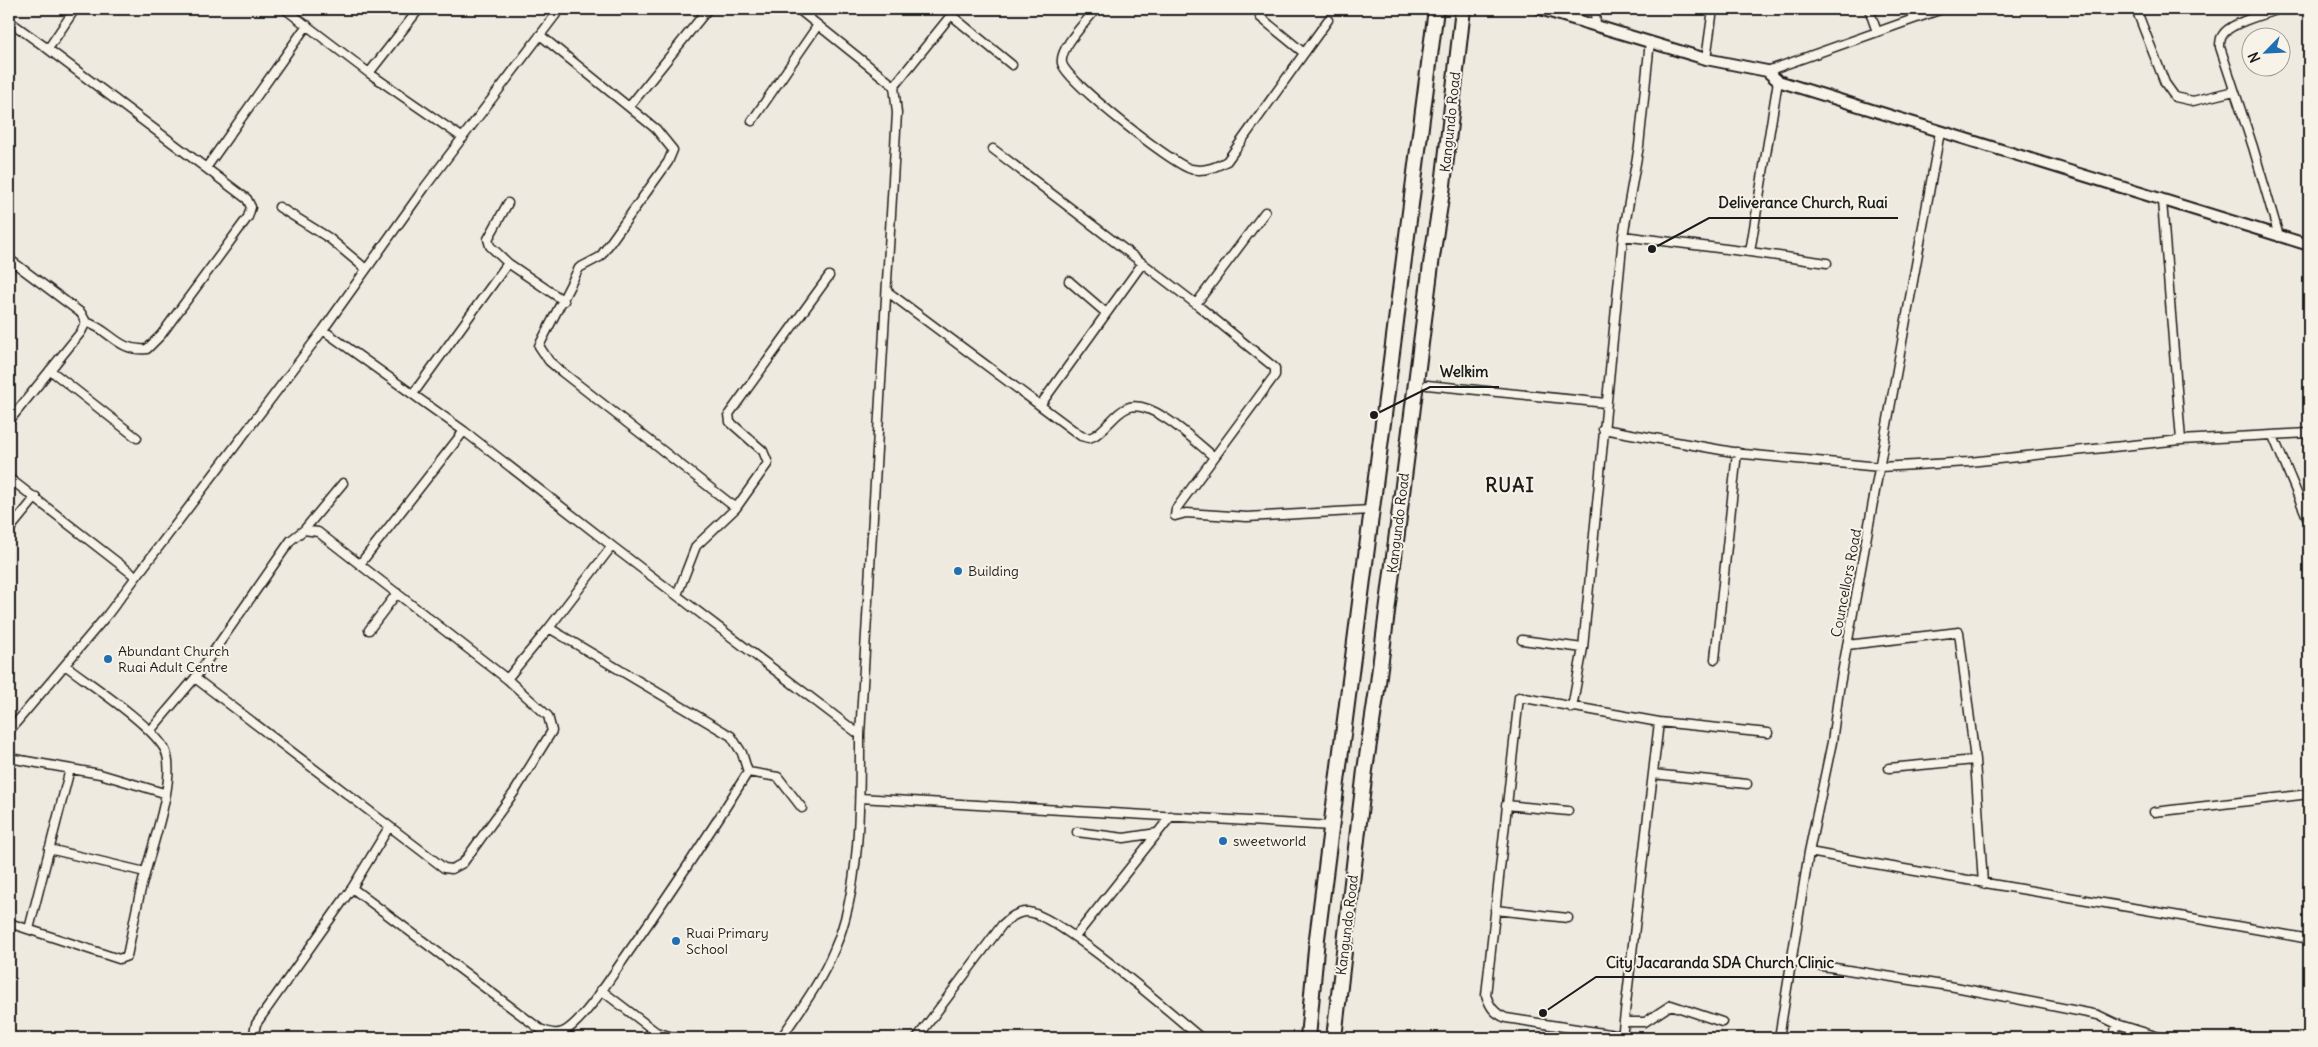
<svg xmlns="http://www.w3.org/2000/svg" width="2318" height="1047" viewBox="0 0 2318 1047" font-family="Delius,sans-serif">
	<rect width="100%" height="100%" fill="#eeeae0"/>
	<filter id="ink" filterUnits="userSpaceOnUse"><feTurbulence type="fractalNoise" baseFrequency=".02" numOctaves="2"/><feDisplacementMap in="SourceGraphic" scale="10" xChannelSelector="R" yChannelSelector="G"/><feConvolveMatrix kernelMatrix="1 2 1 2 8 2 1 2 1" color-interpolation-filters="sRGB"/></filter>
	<g filter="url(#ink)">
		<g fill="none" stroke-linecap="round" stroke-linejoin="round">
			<g stroke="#1c1c1c" stroke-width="11">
				<path id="street" d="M285 9 369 73 463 138
					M1083 9 1091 15
					M1096 9C1087 21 1059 48 1062 63 1065 80 1172 164 1191 169 1205 172 1216 167 1227 161L1328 20
					M1595 9 1596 27
					M1869 9 1877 32
					M2136 9 2165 83 2175 97 2193 101 2234 91
					M951 15 1012 65
					M1260 17 1304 53
					M9 21 48 49 75 9
					M540 35 656 129 673 150 668 162 600 257 579 268 539 346 549 361 562 372 736 508
					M48 49 247 199 251 207 248 217 161 335 147 349C118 352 111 330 86 322
					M1706 59 1713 9
					M1767 71 1942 9
					M369 73 419 9
					M894 86 956 9
					M629 107 708 9
					M752 121 818 25
					M993 149 1196 304 1275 368V375L1176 509 1175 516 1186 513 1247 517 1371 510
					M206 168 307 25
					M2162 201 2181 440
					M279 207 329 238 366 269
					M1623 236 1639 146 1650 41
					M2279 236 2253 147 2220 47C2220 44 2220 39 2222 36 2228 23 2266 14 2279 9
					M1750 252 1827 263
					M9 259 81 313 86 322 81 332 9 421
					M508 263 490 246 488 239 508 203
					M1069 281 1105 312
					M888 292 1081 436 1089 438 1094 436C1107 428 1114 414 1127 408 1150 397 1196 442 1213 456
					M1196 304 1265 212
					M50 370 137 438
					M1427 385 1606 403
					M413 394 508 263 564 301
					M1041 404 1142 264
					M1603 429 1744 454 1880 467 1969 462 2181 440 2309 433
					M2273 436 2309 522
					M9 478 135 576
					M9 530 36 497
					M304 530 343 483
					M612 546 860 735
					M360 564 464 431
					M677 595 696 546 736 508 768 463 763 451 730 422 729 414 829 276
					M549 628 731 736 742 753 748 772 778 777 802 808
					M369 630 397 593
					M1522 640 1583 648
					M1847 645 1959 632 1975 760 1983 884
					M1715 659 1737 452
					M195 678 444 868 452 869 463 863 515 791 552 731 548 716 507 679 549 628 612 546 464 431 323 330
					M1572 708 1583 648 1623 236 1750 252 1778 81
					M1659 722 1768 733
					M9 731 108 614 323 330 425 187 560 9
					M150 731 195 678 291 540 304 530 318 532 507 679
					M9 758 100 774 164 793
					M1889 768 1975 760
					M1653 774 1747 784
					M860 798 1331 826
					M1506 805 1568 811
					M2154 812 2309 794
					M1077 832 1124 838 1157 833
					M49 849 145 872
					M1809 852C1976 883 2143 908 2309 939
					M352 888 540 1029C550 1033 559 1036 568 1029 587 1015 609 980 623 960 666 899 708 836 748 772
					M1495 910 1568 918
					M9 923 119 959 127 956C133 928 137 901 145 874 152 846 179 772 164 748 148 722 91 685 65 665
					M29 929 70 769
					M1075 937 1171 816
					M1791 961 1955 987 2098 1015 2117 1024 2162 1038
					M601 990 656 1032 676 1038
					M1624 1022H1645L1671 1005 1722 1022
					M253 1038 256 1024 352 888 389 827
					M644 1038 656 1032
					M781 1038C800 1010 821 982 834 950 861 890 860 800 860 735L897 113 894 86 798 9
					M917 1038 1002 925C1009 918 1018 911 1028 912 1059 915 1172 1014 1201 1038
					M1622 1038 1659 722 1519 697 1486 995C1490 1007 1494 1013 1506 1018L1622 1036
					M1779 1038 1809 852 1832 742 1839 690 1940 132
					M2113 1038 2117 1024"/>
			</g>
			<g stroke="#1c1c1c" stroke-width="14">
				<path id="secondary" d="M1540 9 1706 59 1767 71 1778 81 2309 245"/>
			</g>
			<g stroke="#1c1c1c" stroke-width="18">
				<path id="highway" d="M1308 1038 1317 938 1436 9
					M1334 1038 1365 770 1378 683 1431 264 1443 185 1463 9"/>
			</g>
			<use href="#street" stroke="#f7f3e8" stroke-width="8"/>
			<use href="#secondary" stroke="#f7f3e8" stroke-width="10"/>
			<use href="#highway" stroke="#f7f3e8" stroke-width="14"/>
		</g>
	</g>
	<g fill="#1f6fb2" stroke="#f7f3e8" stroke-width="2">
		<circle cx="958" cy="571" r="5"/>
		<circle cx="108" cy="659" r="5"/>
		<circle cx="1223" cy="841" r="5"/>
		<circle cx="676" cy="941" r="5"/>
	</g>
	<g text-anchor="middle" stroke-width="4" stroke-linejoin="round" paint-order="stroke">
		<g font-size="14" fill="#1c1c1c" stroke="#f7f3e8">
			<text transform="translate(1450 122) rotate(-84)" y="5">Kangundo Road</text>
			<text transform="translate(1398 523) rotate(-83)" y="5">Kangundo Road</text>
			<text transform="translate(1846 583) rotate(-79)" y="5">Councellors Road</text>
			<text transform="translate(1347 925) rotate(-83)" y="5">Kangundo Road</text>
		</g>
		<g font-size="14" fill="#1c1c1c" stroke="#f7f3e8" text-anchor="start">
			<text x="968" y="576">Building</text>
			<text x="118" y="656">Abundant Church<tspan x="118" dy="16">Ruai Adult Centre</tspan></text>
			<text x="1233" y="846">sweetworld</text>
			<text x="686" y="938">Ruai Primary<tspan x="686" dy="16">School</tspan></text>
		</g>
		<g font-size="19" font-weight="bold" letter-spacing="1" fill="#1c1c1c" stroke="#f7f3e8">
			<text x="1510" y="492">RUAI</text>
		</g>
	</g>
	<path fill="none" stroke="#1c1c1c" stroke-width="2" d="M1652 249L1709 218H1898M1374 415L1430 387H1499M1543 1013L1596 977H1844"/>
	<g fill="#1c1c1c" stroke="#f7f3e8" stroke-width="2">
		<circle cx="1652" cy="249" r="5"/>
		<circle cx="1374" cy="415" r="5"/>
		<circle cx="1543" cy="1013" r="5"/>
	</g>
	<g font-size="15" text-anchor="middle" font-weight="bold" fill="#1c1c1c" stroke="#f7f3e8" stroke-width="4" stroke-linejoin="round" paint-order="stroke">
		<text x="1803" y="208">Deliverance Church, Ruai</text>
		<text x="1464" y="377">Welkim</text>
		<text x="1720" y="968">City Jacaranda SDA Church Clinic</text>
	</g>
	<rect width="2318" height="1047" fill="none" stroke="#f7f3e8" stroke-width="30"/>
	<rect x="15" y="15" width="2288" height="1017" fill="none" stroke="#1c1c1c" stroke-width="2" filter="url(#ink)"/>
	<g transform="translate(2266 52) rotate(246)"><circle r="24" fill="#f7f3e8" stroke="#9f9d96"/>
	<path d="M0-4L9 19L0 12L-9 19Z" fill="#1f6fb2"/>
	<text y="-8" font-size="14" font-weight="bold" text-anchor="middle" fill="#1c1c1c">N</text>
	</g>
</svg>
